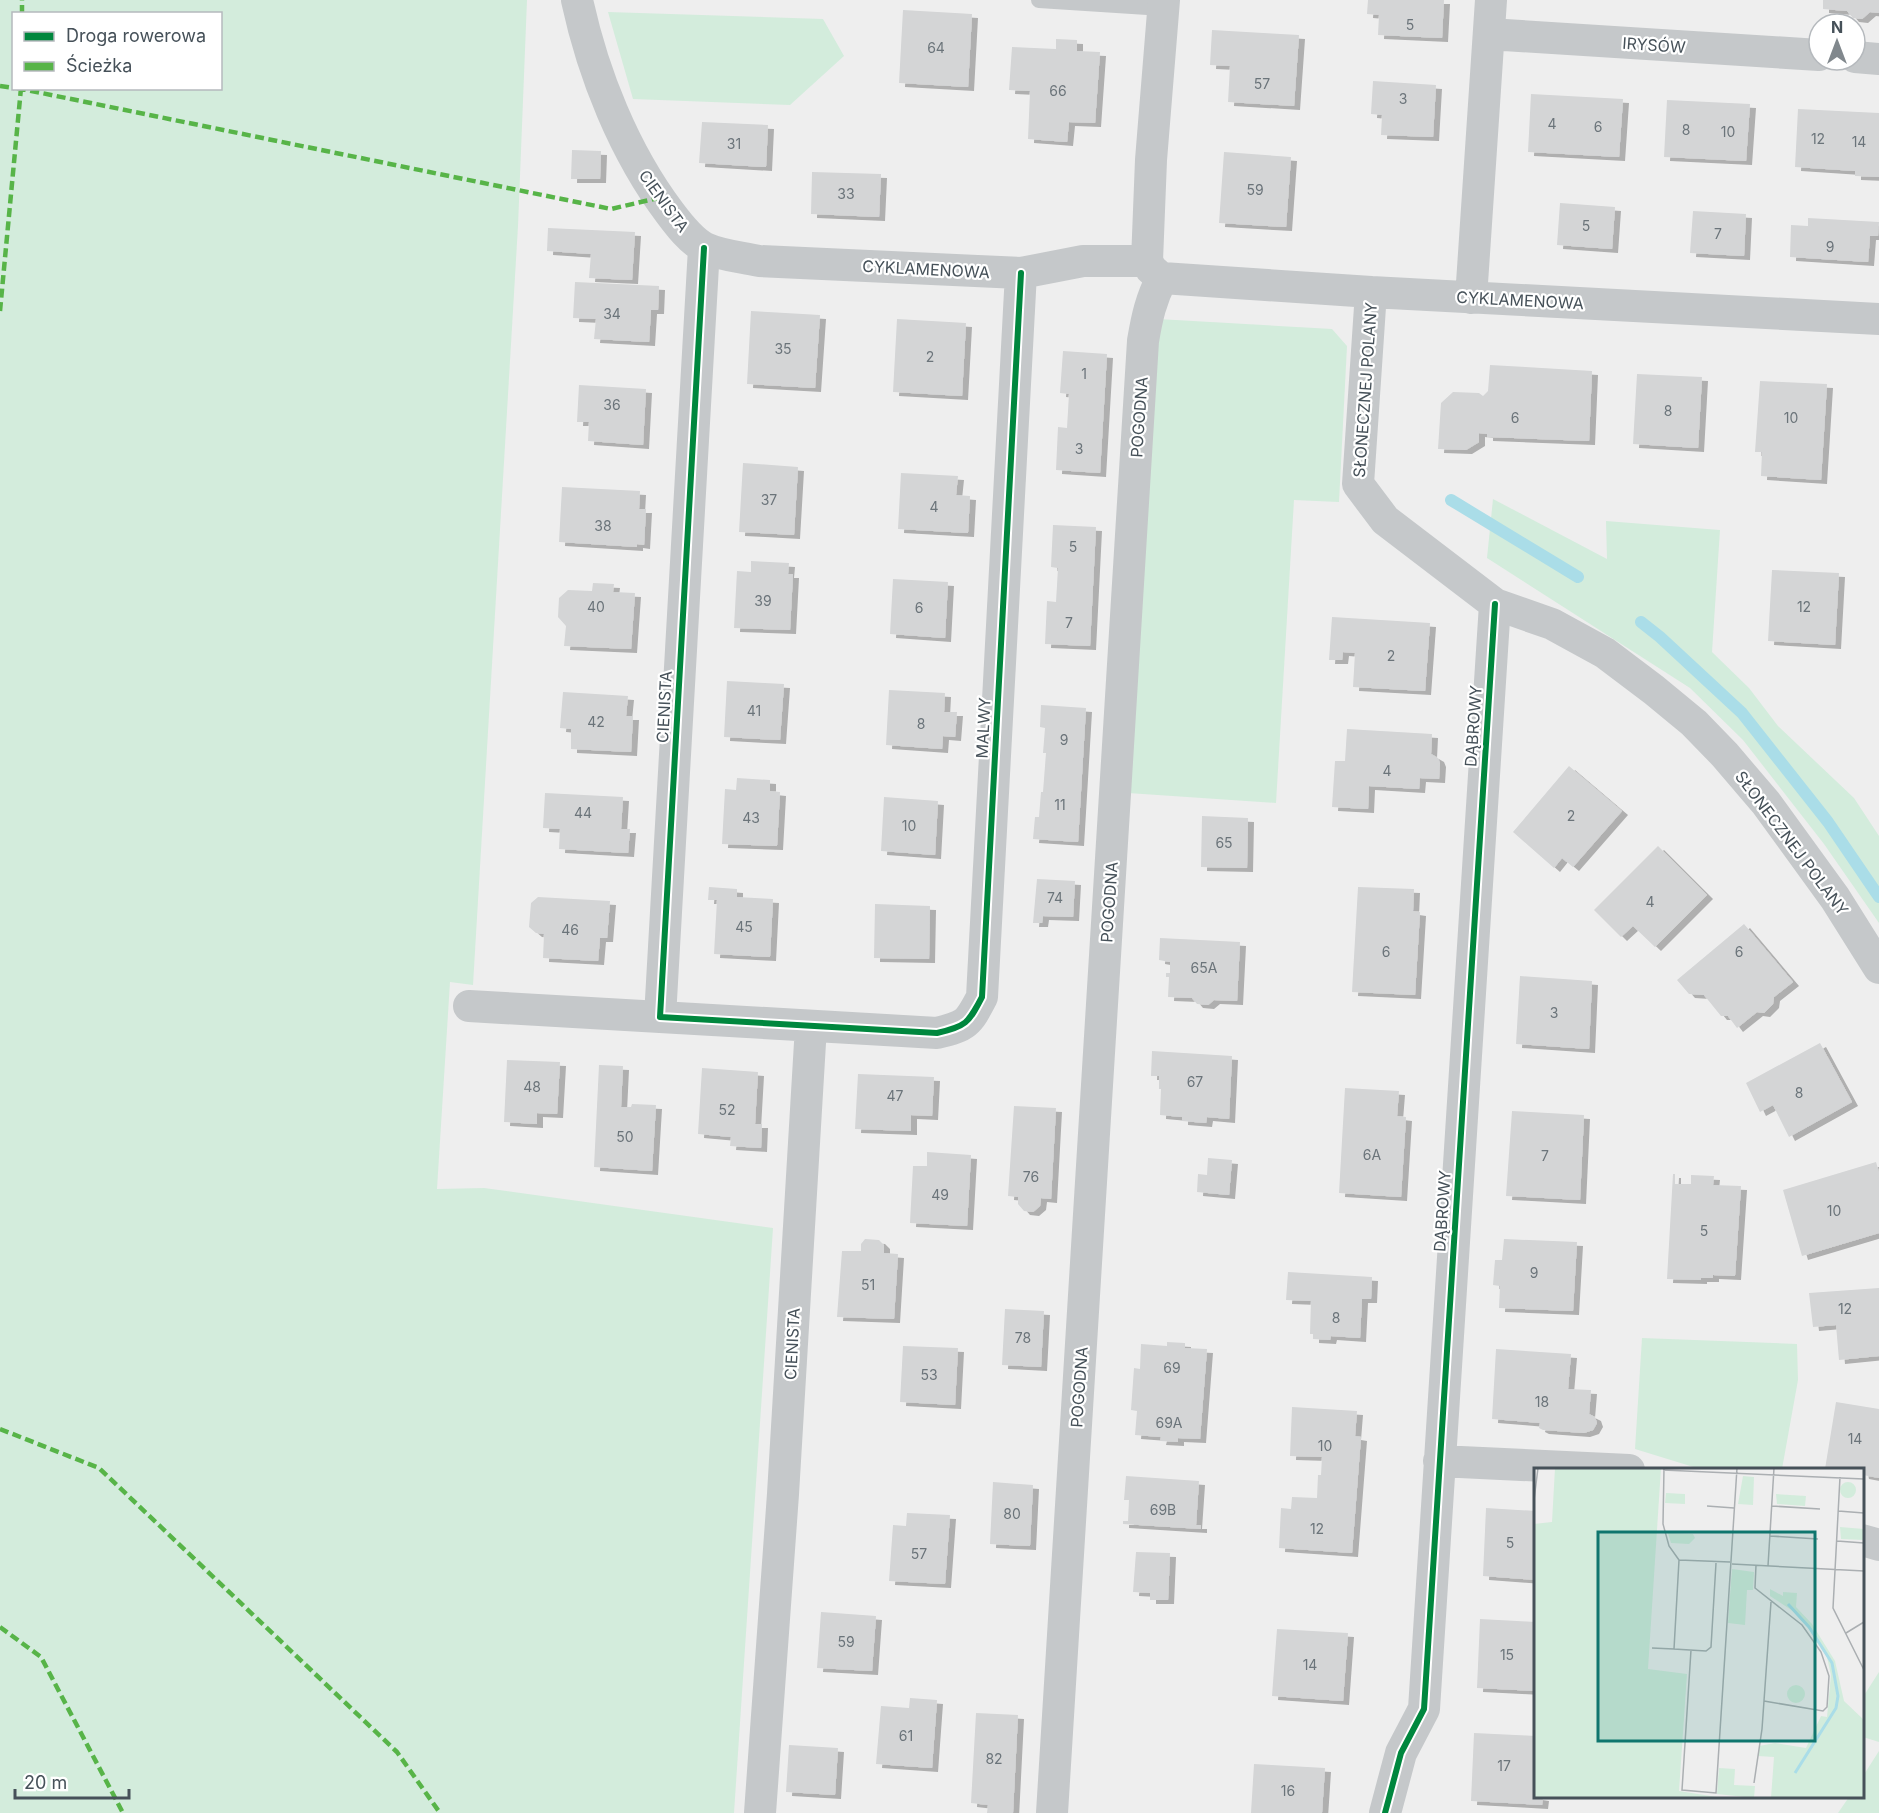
<svg xmlns="http://www.w3.org/2000/svg" width="1879" height="1813" viewBox="0 0 1879 1813" font-family="Inter,sans-serif">
	<defs>
		<filter id="shadow"><feDropShadow dx="6" dy="4" stdDeviation="0" flood-color="#0004"/></filter>
	</defs>
	<rect width="100%" height="100%" fill="#eee"/>
	<path fill="#d3ecdc" fill-rule="evenodd" d="M0 0H527L518 226 473 985 450 982 437 1189 484 1188 773 1228 734 1813H0ZM14 14H220V88H14Z
		M608 12 823 19 844 56 790 105 633 99Z
		M1158 319 1332 329 1347 346 1339 502 1294 500 1276 803 1128 793Z
		M1493 499 1607 559 1606 521 1720 530 1712 652 1749 688 1778 726 1854 798 1879 836V923L1824 844 1743 740 1690 688 1487 558Z
		M1642 1338 1797 1344 1798 1380 1782 1469H1700L1635 1449Z
		M1879 1672V1742L1863 1737V1697Z
		M1879 1751V1813H1838L1849 1797 1862 1796 1863 1776Z"/>
	<g fill="none" stroke-linecap="round" stroke-linejoin="round">
		<path stroke="#aadde8" stroke-width="12" d="M1451 500 1578 577
			M1641 622 1660 637 1742 713 1828 822 1879 897"/>
	</g>
	<path fill="#d4d5d6" filter="url(#shadow)" d="M1368 0H1444L1442 38 1378 35 1379 15 1367 14Z
		M1823 0H1879V13L1870 12 1862 19 1853 18 1847 11 1823 9Z
		M903 10 972 14 968 87 899 83Z
		M1212 30 1299 35 1294 106 1228 102 1230 66 1210 65Z
		M1056 39 1077 40V51L1100 52 1095 123 1069 122 1067 142 1028 139 1030 91 1009 90 1012 47 1056 49Z
		M1373 81 1436 85 1433 137 1381 135 1382 115 1371 114Z
		M1531 94 1623 99 1619 157 1528 152Z
		M1667 100 1750 104 1746 161 1664 157Z
		M1798 109 1879 113V177L1855 176V171L1795 167Z
		M702 122 768 125 766 167 699 163Z
		M572 150 601 151 600 179H571Z
		M1224 152 1291 157 1286 227 1219 223Z
		M812 172 881 174 879 217 811 214Z
		M1560 203 1615 207 1612 249 1557 245Z
		M1693 211 1746 214 1744 256 1690 253Z
		M1808 218 1879 222 1878 236H1870L1868 262 1790 257 1791 225 1808 226Z
		M548 228 635 232 632 280 589 278 591 254 547 251Z
		M575 282 659 286 658 310H651L649 342 594 339 596 319 573 318Z
		M751 311 820 315 815 388 747 384Z
		M897 319 966 323 962 396 893 392Z
		M1063 351 1107 354 1100 473 1056 470 1058 427 1067 428 1069 394 1060 393Z
		M1490 365 1592 371 1589 441 1487 437V434L1479 433V442L1466 450 1438 449 1441 403 1453 392 1479 393 1483 396 1488 391Z
		M1637 374 1702 377 1698 448 1633 444Z
		M1760 381 1827 384 1821 480 1761 476 1762 452H1755Z
		M579 385 646 389 643 445 588 441 589 422H577Z
		M743 463 798 467 794 535 739 532Z
		M901 473 958 476 956 495 970 496 968 533 898 529Z
		M562 487 640 491 639 509H646L644 545 637 544V547L559 542Z
		M1053 525 1096 527 1090 646 1045 644 1047 601 1056 602 1058 568 1051 567Z
		M751 561 789 563 788 574H793L790 630 734 628 737 571 751 572Z
		M1772 570 1839 573 1835 645 1768 641Z
		M893 579 948 582 945 638 890 634Z
		M593 583 614 584 613 592 635 593 631 649 564 646 566 626 558 617 559 598 568 590 592 591Z
		M1332 617 1430 623 1425 691 1353 687 1355 653 1343 652 1342 660H1329Z
		M727 681 784 684 780 740 724 737Z
		M889 690 945 693 944 712H957L955 737 943 736 942 749 886 745Z
		M563 692 628 696 626 716H633L631 752 571 749V729L560 728Z
		M1041 705 1086 708 1078 842 1033 839 1035 817H1039L1041 792H1043L1046 753H1043L1045 728 1040 727Z
		M1347 729 1432 734 1431 754 1438 758 1440 763 1439 779 1420 778 1419 789 1369 786 1368 809 1332 807 1335 761H1345Z
		M1569 766 1622 811 1573 867 1562 858 1554 868 1513 832Z
		M737 778 770 780V791L780 792 777 846 722 844 725 789 736 790Z
		M545 793 623 797 621 829H630L628 853 559 849 560 829 543 828Z
		M884 797 938 801 935 855 881 851Z
		M1202 816 1248 818 1247 868 1201 867Z
		M1658 846 1707 895 1655 947 1633 926 1621 937 1594 910Z
		M1037 879 1075 881 1073 917 1043 916 1042 923H1033Z
		M709 887 737 889V897L773 899 770 957 714 954 717 900H708Z
		M1358 887 1414 889 1413 911 1420 912 1415 995 1352 992Z
		M538 897 610 901 607 938H600L598 961 543 958 544 934 536 933 529 927 531 903Z
		M875 904 930 906 929 959 874 958Z
		M1744 924 1793 982 1774 997 1773 1004 1764 1013 1757 1012 1737 1028 1728 1016H1721L1704 995 1689 994 1677 980Z
		M1160 938 1240 942 1237 1001 1214 1000 1208 1005 1197 1004 1192 998 1168 997 1169 977H1166V973H1170V962L1159 960Z
		M1520 976 1592 981 1589 1049 1516 1044Z
		M1820 1043 1852 1102 1789 1137 1773 1105 1760 1112 1746 1083Z
		M1152 1051 1232 1056 1229 1119 1207 1117 1206 1123 1182 1121V1117L1160 1115 1161 1089H1159V1076H1151Z
		M507 1060 560 1062 557 1114 537 1113V1124L504 1122Z
		M599 1065 623 1066 621 1107H631L632 1104 656 1105 652 1171 594 1167Z
		M702 1068 758 1072 755 1124H762L761 1148 730 1146 731 1137 698 1134Z
		M858 1074 934 1077 932 1116 911 1115V1131L855 1129Z
		M1345 1088 1399 1091 1397 1116 1406 1117 1401 1197 1339 1193Z
		M1014 1106 1056 1108 1051 1199 1041 1198 1040 1206 1033 1212 1024 1211 1018 1204V1197L1008 1196Z
		M1512 1111 1584 1115 1580 1200 1506 1196Z
		M927 1152 971 1155 967 1226 910 1223 913 1166H927Z
		M1208 1158 1232 1160 1229 1195 1197 1192 1198 1174 1207 1175Z
		M1876 1162 1879 1172V1233L1802 1256 1783 1190Z
		M1673 1174H1675V1184H1691V1175L1714 1176 1713 1185 1741 1186 1735 1276 1713 1275V1278H1701V1280L1667 1279Z
		M865 1239 879 1240 884 1245V1253L898 1254 894 1319 837 1317 842 1251H861V1244Z
		M1504 1239 1577 1242 1573 1311 1499 1308 1500 1286 1493 1285 1495 1260H1502Z
		M1288 1272 1372 1277 1371 1299H1362L1360 1338 1331 1336 1330 1340 1313 1339V1334H1310L1311 1301 1286 1300Z
		M1879 1288V1356L1839 1360 1836 1325 1813 1327 1809 1293Z
		M1005 1309 1044 1311 1041 1367 1002 1365Z
		M1167 1342 1185 1343V1348L1207 1349 1200 1439 1178 1438V1442L1160 1441 1161 1437 1135 1435 1137 1411 1131 1410 1134 1368 1140 1369 1141 1344 1167 1346Z
		M903 1346 958 1348 955 1405 900 1402Z
		M1496 1349 1571 1354 1568 1389 1591 1390 1589 1414 1595 1417 1597 1423 1593 1430 1584 1433 1543 1430 1539 1428 1540 1423 1492 1419Z
		M1836 1402 1879 1409V1478L1863 1475 1862 1470 1825 1469Z
		M1292 1407 1357 1411 1355 1436 1361 1437 1352 1553 1279 1548 1281 1508 1291 1509 1292 1497 1317 1498 1318 1475H1321L1322 1457 1290 1456Z
		M1126 1476 1199 1481 1196 1525H1201V1529L1123 1524V1521H1128L1129 1500H1124Z
		M993 1482 1033 1485 1030 1546 990 1544Z
		M1486 1508 1536 1511V1580L1483 1576Z
		M907 1513 950 1515 945 1584 889 1581 893 1525 906 1526Z
		M1136 1552 1170 1553 1168 1600H1150V1593L1133 1592Z
		M821 1612 876 1616 872 1671 817 1668Z
		M1480 1619 1536 1622V1691L1477 1688Z
		M1277 1629 1348 1633 1343 1701 1272 1696Z
		M910 1698 937 1700 932 1768 876 1764 881 1706 909 1708Z
		M976 1713 1018 1715 1013 1813H987L988 1805 971 1803Z
		M1474 1733 1536 1736V1796L1543 1797 1542 1805 1471 1801Z
		M789 1745 838 1748 835 1795 786 1792Z
		M1254 1764 1325 1768 1322 1813H1251Z"/>
	<g fill="none" stroke-linecap="round" stroke-linejoin="round">
		<path stroke="#c5c8ca" stroke-width="16" d="M1039 0 1163 8"/>
		<path stroke="#c5c8ca" stroke-width="32" d="M577 0C593 74 624 152 670 213 679 225 691 241 705 248 722 256 742 257 759 261L1021 273 1083 261H1147
			M1489 34 1819 55
			M1855 57 1879 59
			M704 248 660 1017 937 1033C966 1026 968 1024 982 997L1021 273
			M1159 276 1151 269 1147 261 1151 160 1164 0
			M1162 278 1371 292 1879 319
			M1371 292 1358 484 1385 520 1495 604 1552 624 1605 653 1654 690 1694 723 1725 755 1766 803 1835 898 1879 968
			M1471 298 1491 0
			M469 1006 660 1017
			M1439 1461 1629 1470
			M1862 1540 1879 1545
			M760 1813 783 1494 811 1026
			M1052 1813 1143 341C1147 317 1151 299 1162 278
			M1385 1813 1401 1753 1424 1709 1495 604"/>
		<path stroke="#57b448" stroke-width="4.5" stroke-dasharray="9 4.5" stroke-linecap="butt" d="M22 14V0
			M0 86 14 88
			M17 88 611 209 658 198
			M0 311 21 88
			M0 1429 99 1468 397 1752 440 1813
			M0 1627 41 1657 123 1813"/>
		<g stroke="#fff" stroke-width="10">
			<path id="cycleway" d="M704 248 660 1017 937 1033C966 1026 968 1024 982 997L1021 273
				M1385 1813 1401 1753 1424 1709 1495 604"/>
		</g>
		<use href="#cycleway" stroke="#00873e" stroke-width="6"/>
	</g>
	<g text-anchor="middle" stroke-width="4.5" stroke-linejoin="round" paint-order="stroke">
		<g font-size="14" fill="#6b747a">
			<text x="1410" y="30">5</text>
			<text x="936" y="53">64</text>
			<text x="1262" y="89">57</text>
			<text x="1058" y="96">66</text>
			<text x="1403" y="104">3</text>
			<text x="1552" y="129">4</text>
			<text x="1598" y="132">6</text>
			<text x="1686" y="135">8</text>
			<text x="1728" y="137">10</text>
			<text x="1818" y="144">12</text>
			<text x="1859" y="147">14</text>
			<text x="734" y="149">31</text>
			<text x="1255" y="195">59</text>
			<text x="846" y="199">33</text>
			<text x="1586" y="231">5</text>
			<text x="1718" y="239">7</text>
			<text x="1830" y="252">9</text>
			<text x="612" y="319">34</text>
			<text x="783" y="354">35</text>
			<text x="930" y="362">2</text>
			<text x="1084" y="379">1</text>
			<text x="612" y="410">36</text>
			<text x="1668" y="416">8</text>
			<text x="1515" y="423">6</text>
			<text x="1791" y="423">10</text>
			<text x="1079" y="454">3</text>
			<text x="769" y="505">37</text>
			<text x="934" y="512">4</text>
			<text x="603" y="531">38</text>
			<text x="1073" y="552">5</text>
			<text x="763" y="606">39</text>
			<text x="596" y="612">40</text>
			<text x="1804" y="612">12</text>
			<text x="919" y="613">6</text>
			<text x="1069" y="628">7</text>
			<text x="1391" y="661">2</text>
			<text x="754" y="716">41</text>
			<text x="596" y="727">42</text>
			<text x="921" y="729">8</text>
			<text x="1064" y="745">9</text>
			<text x="1387" y="776">4</text>
			<text x="1060" y="810">11</text>
			<text x="583" y="818">44</text>
			<text x="1571" y="821">2</text>
			<text x="751" y="823">43</text>
			<text x="909" y="831">10</text>
			<text x="1224" y="848">65</text>
			<text x="1055" y="903">74</text>
			<text x="1650" y="907">4</text>
			<text x="744" y="932">45</text>
			<text x="570" y="935">46</text>
			<text x="1386" y="957">6</text>
			<text x="1739" y="957">6</text>
			<text x="1204" y="973">65A</text>
			<text x="1554" y="1018">3</text>
			<text x="1195" y="1087">67</text>
			<text x="532" y="1092">48</text>
			<text x="1799" y="1098">8</text>
			<text x="895" y="1101">47</text>
			<text x="727" y="1115">52</text>
			<text x="625" y="1142">50</text>
			<text x="1372" y="1160">6A</text>
			<text x="1545" y="1161">7</text>
			<text x="1031" y="1182">76</text>
			<text x="940" y="1200">49</text>
			<text x="1834" y="1216">10</text>
			<text x="1704" y="1236">5</text>
			<text x="1534" y="1278">9</text>
			<text x="868" y="1290">51</text>
			<text x="1845" y="1314">12</text>
			<text x="1336" y="1323">8</text>
			<text x="1023" y="1343">78</text>
			<text x="1172" y="1373">69</text>
			<text x="929" y="1380">53</text>
			<text x="1542" y="1407">18</text>
			<text x="1169" y="1428">69A</text>
			<text x="1855" y="1444">14</text>
			<text x="1325" y="1451">10</text>
			<text x="1163" y="1515">69B</text>
			<text x="1012" y="1519">80</text>
			<text x="1317" y="1534">12</text>
			<text x="1510" y="1548">5</text>
			<text x="919" y="1559">57</text>
			<text x="846" y="1647">59</text>
			<text x="1507" y="1660">15</text>
			<text x="1310" y="1670">14</text>
			<text x="906" y="1741">61</text>
			<text x="994" y="1764">82</text>
			<text x="1504" y="1771">17</text>
			<text x="1288" y="1796">16</text>
		</g>
		<g font-size="16" fill="#465159" stroke="#fff">
			<text transform="translate(1654 45) rotate(4)" y="6">IRYSÓW</text>
			<text transform="translate(664 201) rotate(54)" y="6">CIENISTA</text>
			<text transform="translate(926 269) rotate(3)" y="6">CYKLAMENOWA</text>
			<text transform="translate(1520 300) rotate(3)" y="6">CYKLAMENOWA</text>
			<text transform="translate(1365 390) rotate(-86)" y="6">SŁONECZNEJ POLANY</text>
			<text transform="translate(1139 417) rotate(-86)" y="6">POGODNA</text>
			<text transform="translate(664 707) rotate(-87)" y="6">CIENISTA</text>
			<text transform="translate(1473 726) rotate(-86)" y="6">DĄBROWY</text>
			<text transform="translate(983 728) rotate(-87)" y="6">MALWY</text>
			<text transform="translate(1792 843) rotate(53)" y="6">SŁONECZNEJ POLANY</text>
			<text transform="translate(1109 902) rotate(-86)" y="6">POGODNA</text>
			<text transform="translate(1442 1211) rotate(-86)" y="6">DĄBROWY</text>
			<text transform="translate(792 1344) rotate(-87)" y="6">CIENISTA</text>
			<text transform="translate(1079 1387) rotate(-86)" y="6">POGODNA</text>
		</g>
	</g>
	<g transform="translate(1534 1468)">
		<rect width="330" height="330" fill="#eee"/>
		<path d="M21 0H127L114 201 153 206 145 323 189 330H0V56L18 54ZM209 8 220 9 219 37 204 36ZM306 22a8 8 0 1 1 16 0a8 8 0 1 1-16 0ZM132 25 151 26V36L131 35ZM242 26 272 28 271 38 243 36ZM306 59 330 61V72L307 71ZM134 65 159 66 161 70 155 76 137 75ZM198 101 220 104 219 122H213L211 157 194 155ZM236 121 249 128V124L263 125 262 139 278 156 301 193 310 233 330 252V330H237L240 289 224 288 225 278 241 275 272 280 287 248 293 249 297 207 293 189 275 161 259 143 236 128ZM253 226a9 9 0 1 1 18 0a9 9 0 1 1-18 0ZM185 300 201 301 200 317 221 318 220 330 183 326Z" fill="#d3ecdc"/>
		<path fill="none" stroke="#aadde8" stroke-width="3" d="M254 136 275 159 298 195 304 228 302 240 261 305"/>
		<path fill="none" stroke="#abafb2" stroke-width="1.5" d="M130 0 129 56 135 78 145 92M129 2 330 11M306 9 299 140 330 202M0 32 4 0M173 38 200 40M238 38 286 41M304 43 330 45M236 68 284 71M303 73 330 75M145 92 140 181 172 183 177 179 182 95M145 92 196 94M198 96 330 103M222 97 221 120 268 157 287 184 295 208 293 239 289 243 230 233M234 98 240 0M312 165 330 154M118 180 140 181M157 182 148 322 182 325 203 0M220 315 228 261 237 134"/>
		<path fill="#0f766e" fill-opacity="0.15" stroke="#0f766e" stroke-width="3" d="M64 64H281V273H64Z"/>
		<rect width="330" height="330" fill="none" stroke="#465159" stroke-width="3"/>
	</g>
	<rect x="12" y="12" width="210" height="78" fill="#ffffff" stroke="#b5b9bd" stroke-width="1.5"/>
	<rect x="24" y="32" width="30" height="9" fill="#00873e" stroke="#b5b9bd" stroke-width="1.5"/>
	<text x="66" y="42" font-size="18" fill="#465159">Droga rowerowa</text>
	<rect x="24" y="62" width="30" height="9" fill="#57b448" stroke="#b5b9bd" stroke-width="1.5"/>
	<text x="66" y="72" font-size="18" fill="#465159">Ścieżka</text>
	<g transform="translate(1837 42)"><circle r="28" fill="#ffffff" stroke="#b5b9bd" stroke-width="1.5"/>
	<path d="M0-4.5L10 22L0 15L-10 22Z" fill="#81888d"/>
	<text y="-9" font-size="16" font-weight="bold" text-anchor="middle" fill="#465159">N</text>
	</g>
	<path d="M15 1789v9h114v-9" fill="none" stroke="#465159" stroke-width="3"/>
	<text x="24" y="1789" font-size="18" fill="#465159" stroke="#ffffff" stroke-width="4.5" paint-order="stroke">20 m</text>
</svg>
